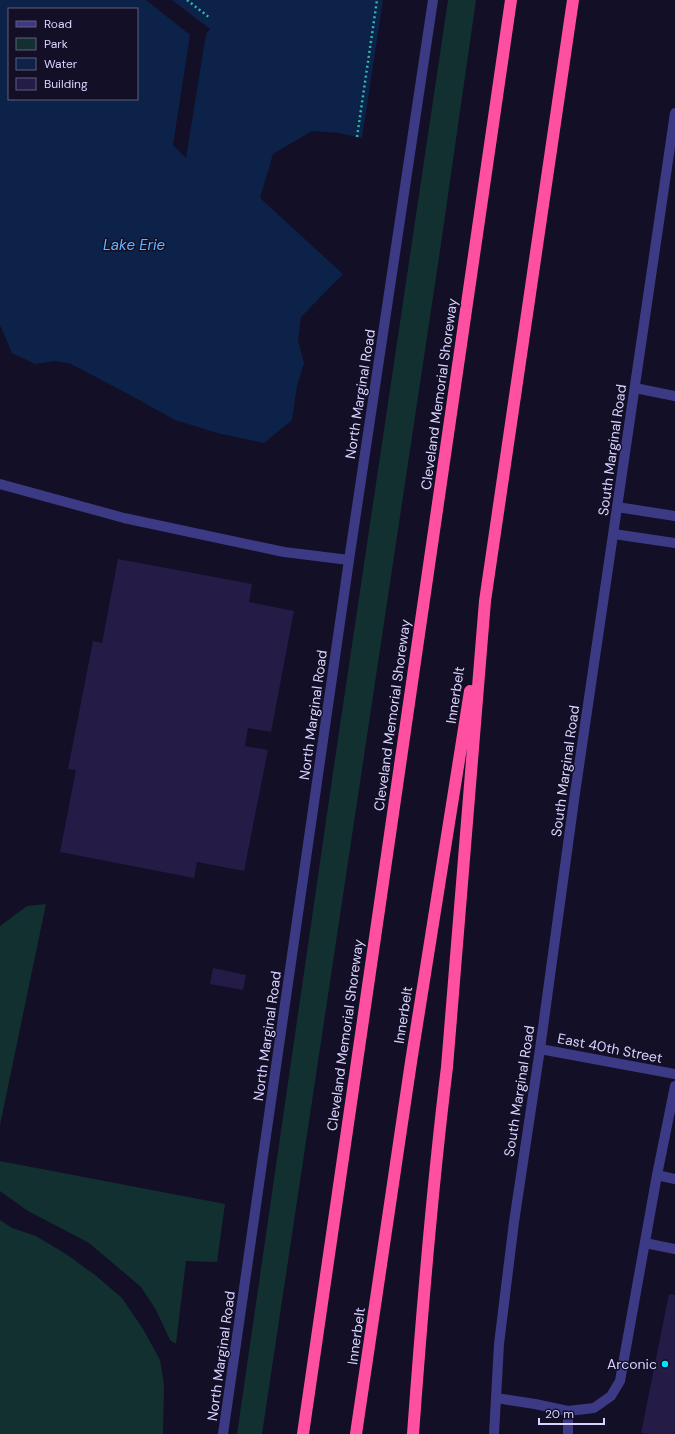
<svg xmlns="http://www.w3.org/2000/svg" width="675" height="1434" viewBox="0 0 675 1434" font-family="'DM Sans',sans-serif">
	<rect width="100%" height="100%" fill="#130f26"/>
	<path fill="#12302f" d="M448 0H476L441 244 262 1434H237L335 759Z
		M46 904 0 1125V926L27 906Z
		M0 1161 225 1204 217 1262 186 1261 176 1344 170 1340 156 1310 141 1287 89 1243 28 1211 0 1191Z
		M0 1220 12 1228 36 1236 66 1254 95 1275 122 1298 143 1329 160 1360 164 1384 163 1434H0Z"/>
	<path fill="#0c2248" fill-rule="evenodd" d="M0 0H383L362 138 339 133 312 131 273 154 260 198 343 274 301 317 298 340 304 363 297 386 292 420 264 443 221 434 175 420 130 395 71 364 56 361 35 364 12 353 0 325ZM9 9H137V99H9Z"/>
	<path fill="#130f26" d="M146 0H172L210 29 206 34 186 158 173 145 190 35Z"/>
	<path fill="#241b47" d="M118 559 252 584 249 602 294 611 271 732 248 728 245 746 268 750 244 871 197 862 194 878 60 852 76 770 68 769 93 641 102 643Z
		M213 968 246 975 243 990 210 984Z
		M669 1294 675 1295V1434H647L641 1433Z"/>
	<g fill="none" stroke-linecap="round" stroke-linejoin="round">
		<path stroke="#2fb8b0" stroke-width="2.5" stroke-dasharray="2 3" stroke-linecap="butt" d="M187 0 210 18
			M357 137 377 0"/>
		<path stroke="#3d3a85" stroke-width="10" d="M635 388 675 396
			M0 484 124 518 284 552 349 560
			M617 507 675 516
			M614 534 675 543
			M657 1175 675 1179
			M645 1243 675 1249
			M496 1398 535 1404 568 1411
			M568 1434V1411L594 1408 611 1396 620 1381 657 1175 675 1086"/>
		<path stroke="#3d3a85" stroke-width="10" d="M223 1434 349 560 433 0"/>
		<path stroke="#3d3a85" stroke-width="10" d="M540 1049 675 1074
			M494 1434 499 1344 514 1222 540 1049 575 793 675 113"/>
		<path stroke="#ff4fa3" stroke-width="12" d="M303 1434 511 0
			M356 1434 411 1062 470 691
			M413 1434C422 1311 432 1189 447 1067L485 601 573 0"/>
	</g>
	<circle fill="#00e5ff" stroke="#130f26" stroke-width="1.5" cx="665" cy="1364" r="4"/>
	<g text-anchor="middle" stroke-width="3" stroke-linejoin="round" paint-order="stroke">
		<g font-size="14" fill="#d9d4ff" stroke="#130f26">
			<text transform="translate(360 394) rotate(-81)" y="5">North Marginal Road</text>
			<text transform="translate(439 394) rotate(-82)" y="5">Cleveland Memorial Shoreway</text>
			<text transform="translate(612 450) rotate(-82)" y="5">South Marginal Road</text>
			<text transform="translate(455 695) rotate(-81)" y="5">Innerbelt</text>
			<text transform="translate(313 715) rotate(-82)" y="5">North Marginal Road</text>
			<text transform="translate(392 715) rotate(-82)" y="5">Cleveland Memorial Shoreway</text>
			<text transform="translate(565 771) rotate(-82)" y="5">South Marginal Road</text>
			<text transform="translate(403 1015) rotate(-81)" y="5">Innerbelt</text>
			<text transform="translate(345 1035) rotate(-82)" y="5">Cleveland Memorial Shoreway</text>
			<text transform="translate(267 1036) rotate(-82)" y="5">North Marginal Road</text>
			<text transform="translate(610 1048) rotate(11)" y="5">East 40th Street</text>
			<text transform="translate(519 1091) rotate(-81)" y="5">South Marginal Road</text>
			<text transform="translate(356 1336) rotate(-82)" y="5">Innerbelt</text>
			<text transform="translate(221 1356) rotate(-82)" y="5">North Marginal Road</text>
		</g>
		<g font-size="14" fill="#d9d4ff" stroke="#130f26" text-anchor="end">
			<text x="657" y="1369">Arconic</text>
		</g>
		<g font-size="15" font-style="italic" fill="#62b6ff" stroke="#130f26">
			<text x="134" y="250">Lake Erie</text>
		</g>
	</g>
	<rect x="8" y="8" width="130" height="92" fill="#130f26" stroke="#625e7d"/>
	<rect x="16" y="21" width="20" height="6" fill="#3d3a85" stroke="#625e7d"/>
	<text x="44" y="28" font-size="12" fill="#d9d4ff">Road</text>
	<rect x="16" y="38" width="20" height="12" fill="#12302f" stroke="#625e7d"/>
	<text x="44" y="48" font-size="12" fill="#d9d4ff">Park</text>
	<rect x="16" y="58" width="20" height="12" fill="#0c2248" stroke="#625e7d"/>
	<text x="44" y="68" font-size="12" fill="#d9d4ff">Water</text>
	<rect x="16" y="78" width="20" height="12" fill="#241b47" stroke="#625e7d"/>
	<text x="44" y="88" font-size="12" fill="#d9d4ff">Building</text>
	<path d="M539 1418v6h65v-6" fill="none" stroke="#d9d4ff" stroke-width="2"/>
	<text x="545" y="1418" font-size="12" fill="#d9d4ff" stroke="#130f26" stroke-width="3" paint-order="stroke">20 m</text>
</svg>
